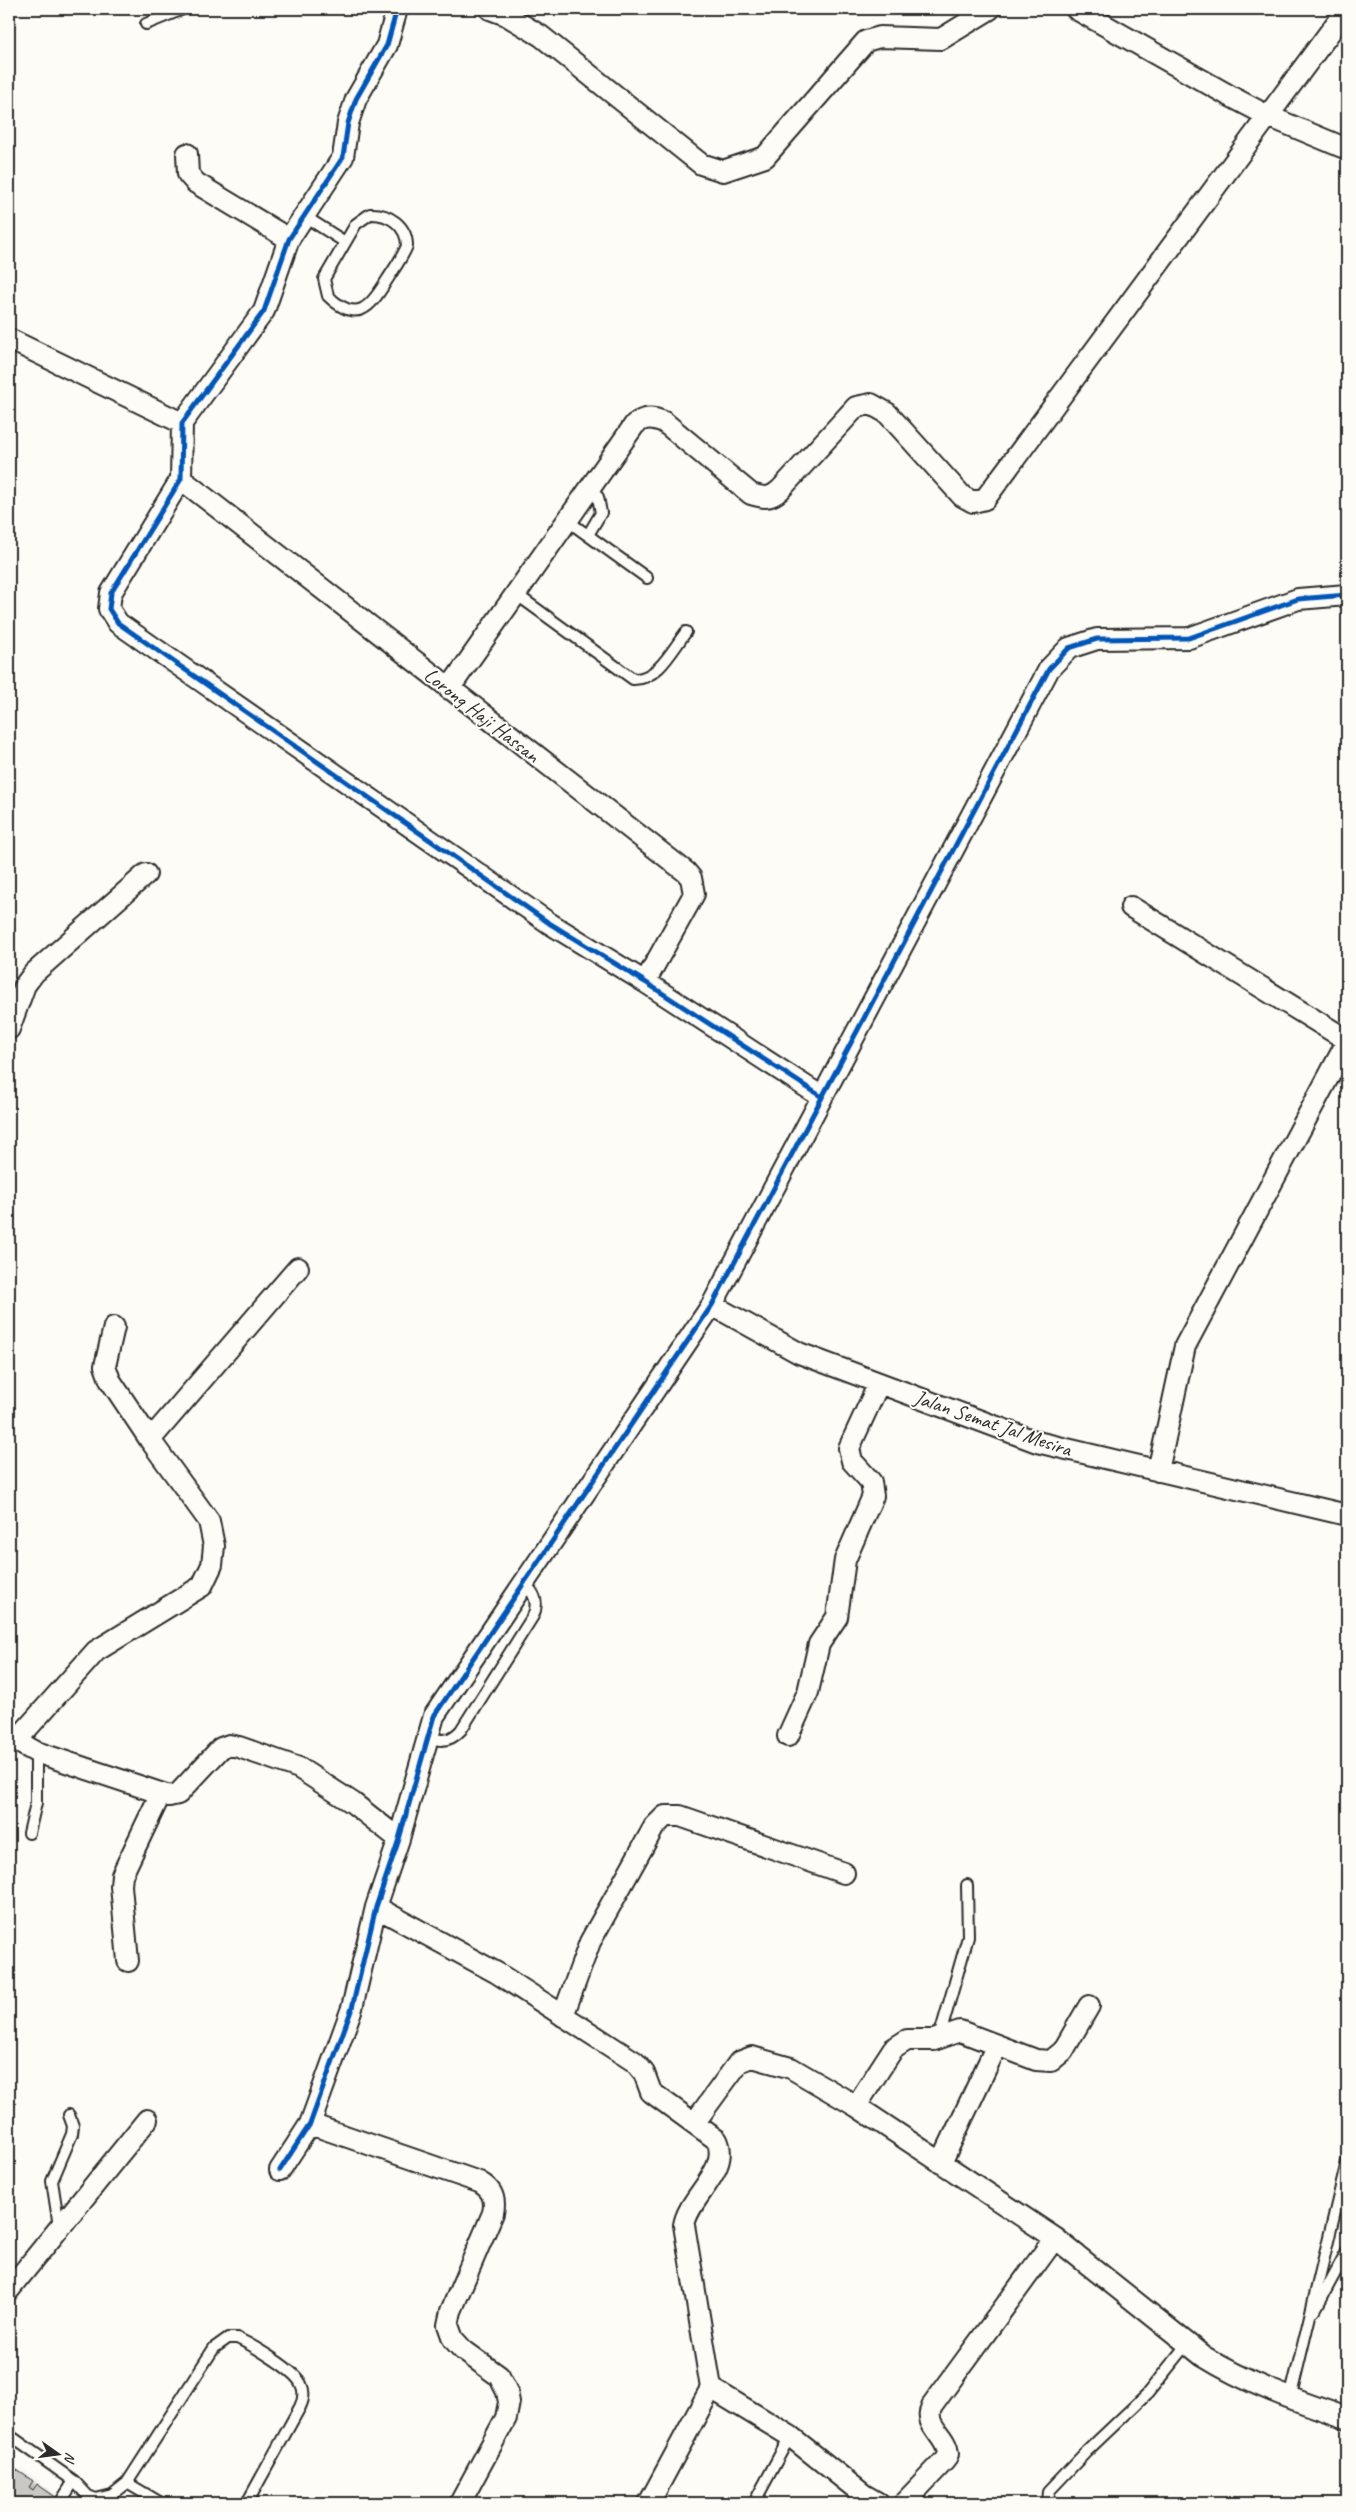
<svg xmlns="http://www.w3.org/2000/svg" width="1356" height="2512" viewBox="0 0 1356 2512" font-family="Caveat,sans-serif">
	<defs>
		<filter id="shadow"><feDropShadow dx="4.5" dy="4.5" stdDeviation="2.5" flood-color="#0004"/></filter>
	</defs>
	<rect width="100%" height="100%" fill="#fdfcf7"/>
	<filter id="ink" filterUnits="userSpaceOnUse"><feTurbulence type="fractalNoise" baseFrequency=".02" numOctaves="2"/><feDisplacementMap in="SourceGraphic" scale="10" xChannelSelector="R" yChannelSelector="G"/><feConvolveMatrix kernelMatrix="1 2 1 2 8 2 1 2 1" color-interpolation-filters="sRGB"/></filter>
	<g filter="url(#ink)">
		<path fill="#c9c8c4" stroke="#2b2b2b" filter="url(#shadow)" d="M14 2468 33 2481 29 2487 33 2490 37 2484 57 2498 54 2503H9V2476Z"/>
		<g fill="none" stroke-linecap="round" stroke-linejoin="round">
			<g stroke="#2b2b2b" stroke-width="14">
				<path id="lane" d="M146 24 183 9
					M370 214C389 213 407 226 407 246 402 258 394 269 387 280 370 308 357 324 328 296L324 279 356 224Z
					M304 216 345 242
					M568 521 647 578
					M588 535 601 513 598 497 590 489
					M516 594 633 679C658 680 672 650 686 632
					M428 1736C441 1743 451 1741 461 1730L533 1616C539 1603 535 1592 523 1583
					M29 1833 36 1803V1752
					M939 2038 968 1937 967 1885
					M59 2226 52 2181 72 2134 73 2126 69 2115
					M1315 2310 1347 2251
					M1290 2399 1347 2162
					M9 2435 74 2481 88 2496 96 2499 112 2495 127 2483 214 2348 228 2338H237C252 2345 295 2370 301 2384 305 2392 304 2399 300 2407L247 2503
					M127 2483 161 2503
					M60 2503 74 2481
					M754 2503 790 2436
					M1048 2503 1049 2491 1086 2452 1147 2394 1188 2343"/>
			</g>
			<g stroke="#2b2b2b" stroke-width="24">
				<path id="street" d="M397 9 387 45 356 99 348 123 343 157 289 239 264 311 182 423 181 479 111 593 109 609 118 623 549 923 645 982 822 1097
					M490 9 506 15 541 36 701 164 723 171 765 157 866 41 880 37 941 39 990 9
					M1076 9 1230 96 1268 116 1347 149
					M187 154 188 174 196 183 289 239
					M9 339 182 423
					M181 479 686 872 691 878 694 894 645 982
					M449 689 635 424C645 417 652 417 664 422L751 494C764 498 770 499 780 490L856 407 871 404 887 413 962 496 973 502 985 499 1347 9
					M1131 907 1347 1040
					M9 1029 25 985 34 973 146 874
					M712 1305 799 1353 1037 1442 1347 1515
					M150 1440 298 1268
					M1158 1471 1185 1346 1347 1042
					M788 1736 808 1692 819 1644 837 1617 845 1560 873 1496 871 1482 852 1461 849 1448 879 1383
					M9 1737 36 1752 169 1796 178 1794 221 1748 229 1745 239 1747 299 1768 353 1803 399 1839
					M16 1741 96 1651 202 1586 212 1565 214 1546 209 1521 150 1440 110 1380 105 1366 114 1327
					M376 1907 497 1973 635 2062 644 2073 651 2092 717 2140C731 2170 689 2196 684 2225L711 2388 649 2503
					M128 1961 121 1886 122 1875 160 1795
					M563 2016 590 1942 654 1827 665 1816H680L844 1873
					M856 2106 893 2049 907 2040H934L960 2031 1036 2060 1051 2061 1063 2051 1089 2006
					M695 2122 739 2062 752 2057 791 2068 856 2106 1055 2238 1203 2356C1248 2384 1297 2401 1347 2418
					M310 2124 479 2182C492 2189 496 2199 493 2213L451 2311 448 2325 453 2339 463 2350 499 2376 507 2392 509 2402 506 2418 460 2503
					M941 2163 997 2045
					M280 2170 310 2124 352 2008 376 1907 399 1839 434 1716 712 1305 1049 669 1069 648 1097 639 1189 638 1298 599 1347 595
					M9 2290 147 2120
					M711 2388 790 2436 864 2495 878 2503
					M904 2503 945 2460 948 2454C947 2435 922 2426 932 2406L1055 2238"/>
			</g>
			<use href="#lane" stroke="#fdfcf7" stroke-width="10"/>
			<use href="#street" stroke="#fdfcf7" stroke-width="20"/>
			<g stroke="#fdfcf7" stroke-width="8">
				<path id="cycleway" d="M397 9 387 45 356 99 348 123 343 157 289 239 264 311 182 423 181 479 111 593 109 609 118 623 549 923 645 982 822 1097
					M280 2170 310 2124 352 2008 376 1907 399 1839 434 1716 712 1305 1049 669 1069 648 1097 639 1189 638 1298 599 1347 595"/>
			</g>
			<use href="#cycleway" stroke="#0057b8" stroke-width="5"/>
		</g>
	</g>
	<g text-anchor="middle" stroke-width="4" stroke-linejoin="round" paint-order="stroke">
		<g font-size="21" fill="#2b2b2b" stroke="#fdfcf7">
			<text transform="translate(482 715) rotate(38)" y="7">Lorong Haji Hassan</text>
			<text transform="translate(993 1423) rotate(19)" y="7">Jalan Semat Jal Mesira</text>
		</g>
	</g>
	<rect width="1356" height="2512" fill="none" stroke="#fdfcf7" stroke-width="30"/>
	<rect x="15" y="15" width="1326" height="2482" fill="none" stroke="#2b2b2b" stroke-width="2" filter="url(#ink)"/>
	<g transform="translate(58 2454) rotate(104)" stroke="#fdfcf7" stroke-width="4" paint-order="stroke">
	<path d="M0-4L9 19L0 12L-9 19Z" fill="#2b2b2b"/>
	<text y="-8" font-size="14" font-weight="bold" text-anchor="middle" fill="#2b2b2b">N</text>
	</g>
</svg>
